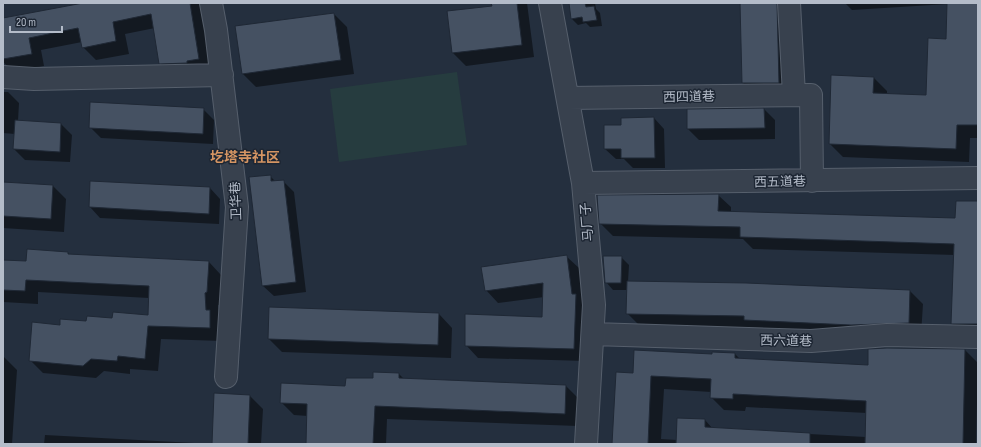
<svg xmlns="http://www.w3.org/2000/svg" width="981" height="447" viewBox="0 0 981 447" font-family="'Sofia Sans Condensed','Noto Sans SC',sans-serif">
	<rect width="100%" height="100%" fill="#242f3e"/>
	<path fill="#263c3f" d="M457 72 467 145 339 162 330 89Z"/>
	<path fill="#0007" fill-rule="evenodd" d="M89 3H200L211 71 173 76 160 63 155 28 125 34 129 54 96 60 83 47 82 42 41 50 44 66 14 72 3 62V19Z
		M492 3H527L534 57 466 66 453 53 448 12 493 7Z
		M570 3H595L596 9 600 13 602 26 590 27 586 23 578 25 572 19Z
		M741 3H780L788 92H752L743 83Z
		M845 3H978V138H970L969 162 843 157 830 144 874 78 887 91V95L927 96 947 40 948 4 852 10Z
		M334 14 347 27 354 74 256 87 242 73Z
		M3 92H8L19 103 18 121 61 124 72 135 70 162 25 160 14 149 15 134 3 133Z
		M203 109 214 120 213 144 101 138 90 127Z
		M764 109 775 120V139L699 140 688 129Z
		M654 118 664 129 665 168H633L624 159H616L605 149 622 126Z
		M270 176 276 182 283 181 294 192 306 292 274 296 263 286Z
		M3 183 53 186 66 199 64 232 3 228Z
		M210 188 220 199 219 224 100 218 90 207Z
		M718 195 731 207V212L956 219 978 202V336H965L952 324 955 255 753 249 743 239 613 236 600 223Z
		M28 250 68 253 70 255 209 262 221 275 220 305H218L219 319 223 324 222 341 161 339 158 371 130 369V374L104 371 96 378 43 373 30 360 61 326 149 317V298L38 292V304L3 302V261L27 262Z
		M566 256 579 268 584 304 586 361 478 358 466 345 543 318 544 297 498 303 486 290Z
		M621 257 629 265 628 282 746 284 910 291 923 304 921 335 758 333 753 328 640 326 627 313 628 290H613L606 282Z
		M439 314 452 328 451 358 282 352 269 339Z
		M887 349 965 350 978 363 976 444H613L633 374 713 355 735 354 740 359 868 366ZM664 389 711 392V397L724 410 745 411 746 407 867 413 866 437 713 429 705 420 677 440 661 439Z
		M3 356 17 370 12 444H3Z
		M399 374 404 379 566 386 579 399 578 426 387 419 386 444H307L308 416 294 415 281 402Z
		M215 394 250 396 263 409 261 444H44L45 435 213 444Z"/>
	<path fill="#455162" stroke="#1f2835" d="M83 3H190L199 59 187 61V63L159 64 151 14 113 22 116 41 82 48 78 28 29 38 32 54 3 59V18Z
		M491 3H517L522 45 452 53 447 11 492 6Z
		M569 3H585L586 7 594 6 597 20 583 22 582 17 571 19Z
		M740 3H777L779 83H742Z
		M947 3H978V125H957L956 149 829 144 831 75 874 77 873 93 926 95 928 38 946 39Z
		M334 13 341 60 242 74 235 26Z
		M90 102 204 108 203 134 89 128Z
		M764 108 765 128 687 129V109Z
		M654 117 655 158H621V149H604V125H621V118Z
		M15 120 61 123 60 152 13 149Z
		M271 175V181L284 180 296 282 262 286 249 177Z
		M90 181 210 187 209 214 89 207Z
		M3 182 53 185 51 219 3 216Z
		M719 194 718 211 955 218 956 201H978V324H951L954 244 740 237V227L599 224 597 195Z
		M27 249 68 252V254L209 261 207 292 205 293 206 310H210V328L148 326 145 359 118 356 117 361 91 359 83 366 29 361 32 322 60 325V319L86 321 87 316 112 318 113 312 148 315 149 286 26 280 25 291 3 290V260L26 261Z
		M567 255 572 294H576L574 349 465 346V314L542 317 543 283 485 291 481 267Z
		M603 256H622L621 283H605Z
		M627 281 746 283 910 290 909 323 851 325 744 320V316L626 314Z
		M269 307 439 313 438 345 268 339Z
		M887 348 965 349 963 444H865L866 401 733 394V399L710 398 711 379 651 376 648 444H612L616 372 633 373 634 350 712 354V352L735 353V358L868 365V349Z
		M373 372 399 373V378L566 385 565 414 375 406 373 444H306L307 404 280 403 281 383 345 386 346 378H373Z
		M214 393 250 395 248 444H212Z
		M677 418 705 419V427L810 433V444H676Z"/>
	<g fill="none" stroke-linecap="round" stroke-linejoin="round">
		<g stroke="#565f6c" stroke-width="24">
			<path id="minor" d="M211 3 216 30 237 207 226 377
				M550 3 583 183 594 305 586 444
				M789 3 794 95
				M3 77 34 79 222 75
				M568 98 811 95 812 181
				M583 183 978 178
				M593 334 811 341 887 335 978 337"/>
		</g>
		<use href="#minor" stroke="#38414e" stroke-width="22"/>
	</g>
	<g text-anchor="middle" stroke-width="3" stroke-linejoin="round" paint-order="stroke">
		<g font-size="13" fill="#b4bcc9" stroke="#1d2633">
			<text transform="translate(689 96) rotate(-1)" y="5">西四道巷</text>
			<text transform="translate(780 181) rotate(-1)" y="5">西五道巷</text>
			<text transform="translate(235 201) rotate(-92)" y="5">卫华巷</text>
			<text transform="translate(586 222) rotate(-95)" y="5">马厂子</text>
			<text transform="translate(786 340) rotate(1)" y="5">西六道巷</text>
		</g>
		<g font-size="14" font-weight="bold" fill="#d59563" stroke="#1d2633">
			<text x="245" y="162">圪塔寺社区</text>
		</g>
	</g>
	<rect width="981" height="447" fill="none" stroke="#b4bcc9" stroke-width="8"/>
	<path d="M10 26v6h52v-6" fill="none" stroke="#b4bcc9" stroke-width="2"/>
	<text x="16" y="26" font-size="12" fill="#b4bcc9" stroke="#1d2633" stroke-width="3" paint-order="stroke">20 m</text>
</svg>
